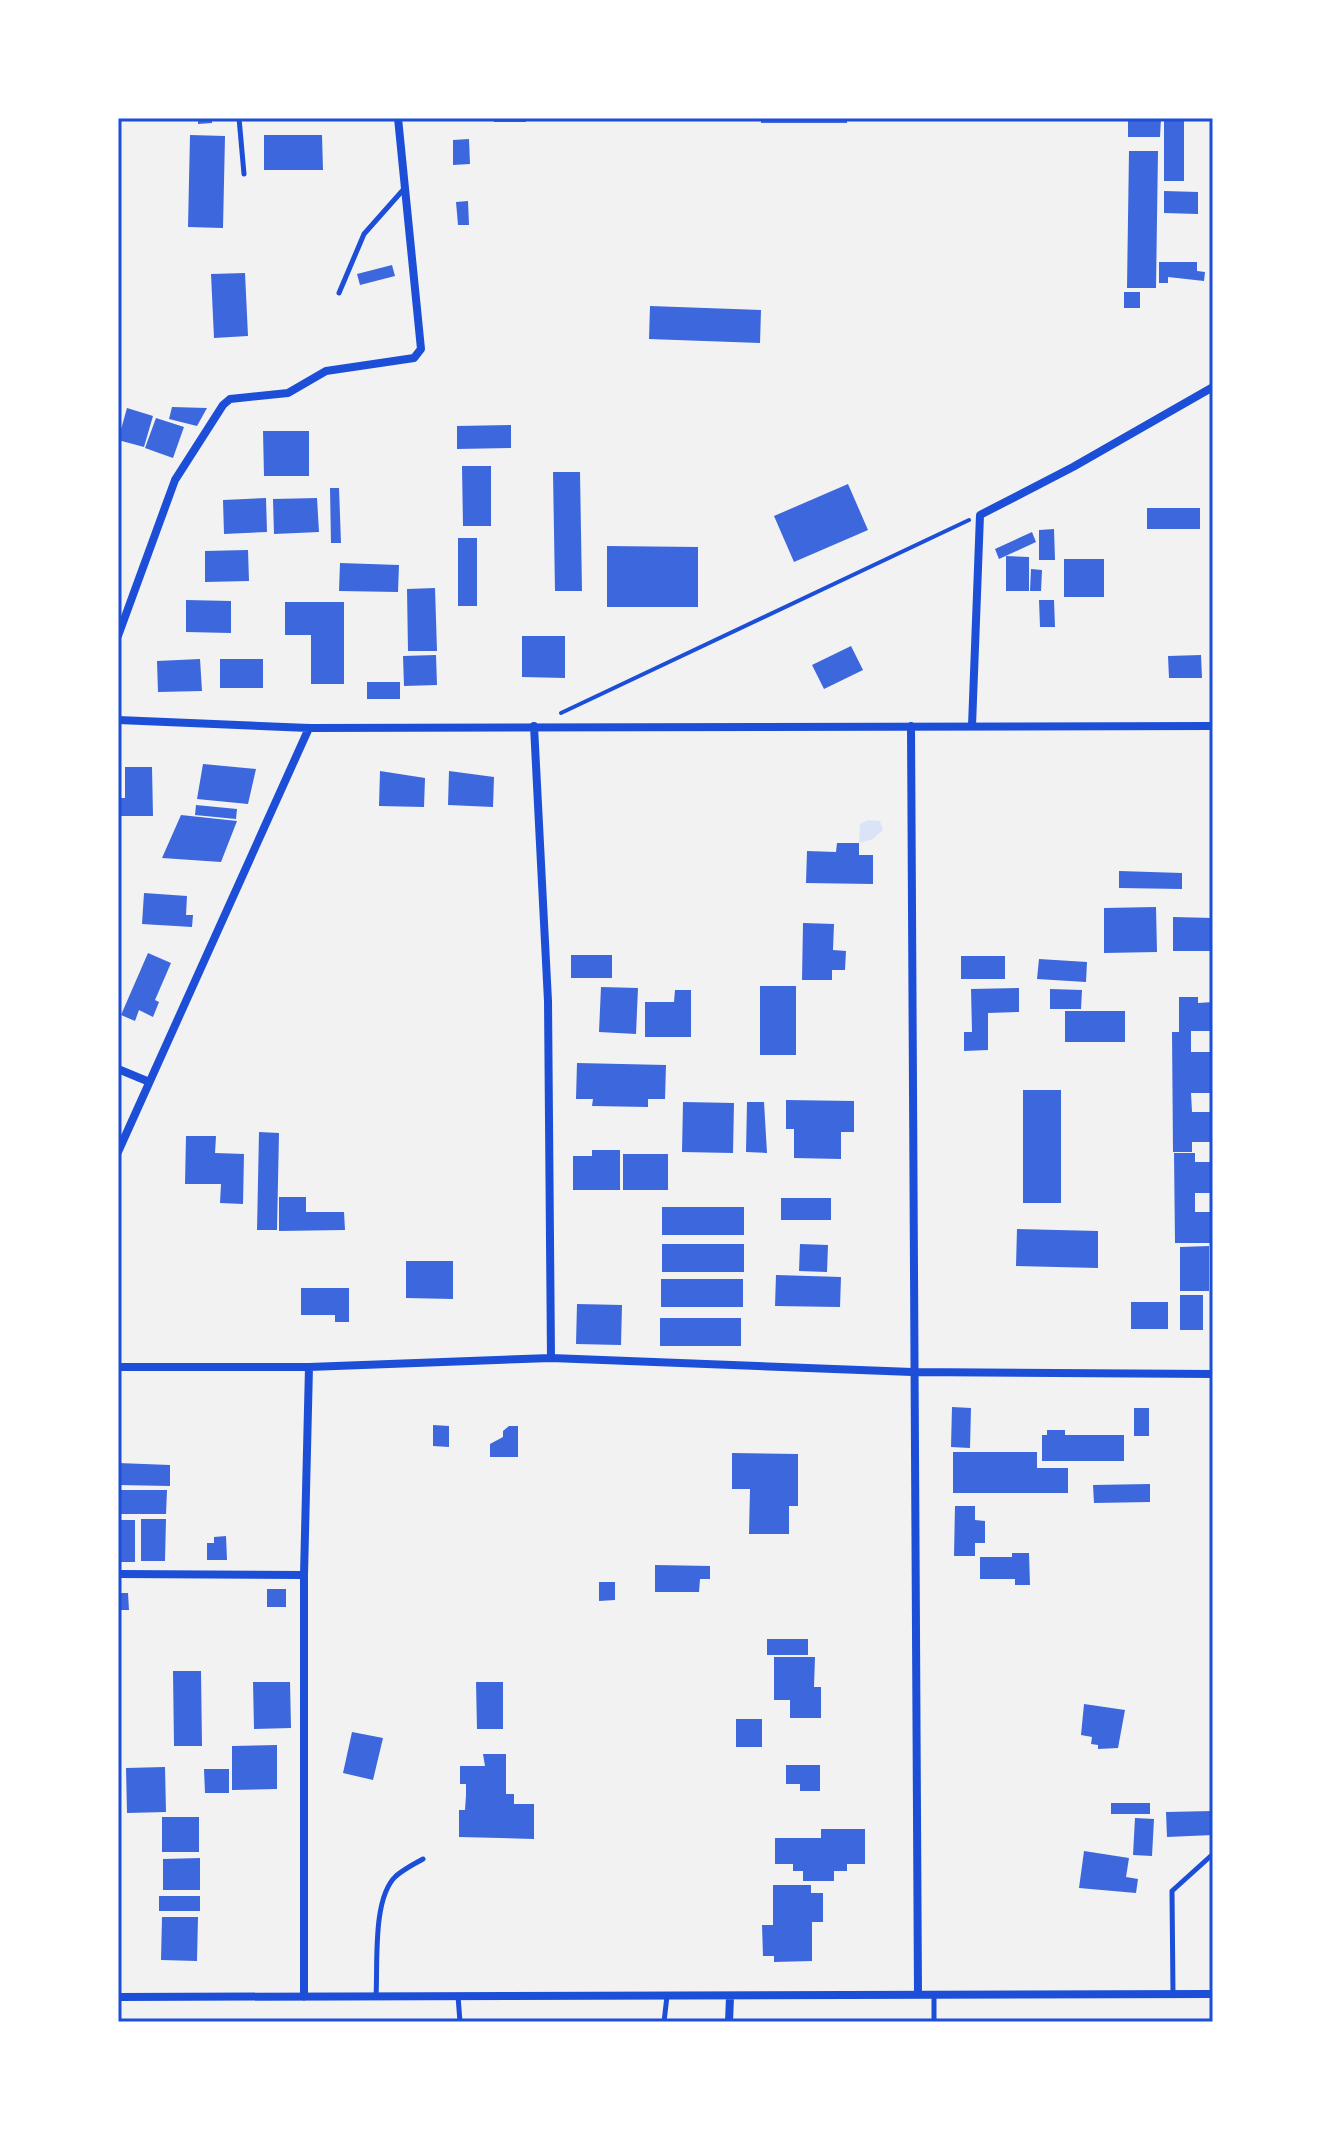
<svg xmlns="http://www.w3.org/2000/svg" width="1331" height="2140" viewBox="0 0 1331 2140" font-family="'Noto Serif',serif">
	<rect width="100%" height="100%" fill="#f2f2f2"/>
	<path fill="#dbe4f7" d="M868 820 880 821 883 830 873 839 859 843 860 824Z"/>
	<path fill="#3d67dc" d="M198 118H212V123L198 124Z
		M494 118H526V122H494Z
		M761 118H847V123H761Z
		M1128 118H1161L1160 137H1128Z
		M1164 118H1184V181H1164Z
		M190 135 225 136 223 228 188 227Z
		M264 135H322L323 170H264Z
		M469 139 470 164 453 165V140Z
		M1129 151H1158L1156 288H1127Z
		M1164 191 1198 192V214L1164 213Z
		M468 201 469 225H458L456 202Z
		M1159 262H1197V271L1205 272 1204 281 1168 277V283H1159Z
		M392 265 395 276 360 285 357 274Z
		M245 273 248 336 214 338 211 274Z
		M1124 292H1140V308H1124Z
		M650 306 761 310 760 343 649 339Z
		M172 407 207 408 197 426 169 419Z
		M127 408 153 416 144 447 118 440Z
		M156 418 184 427 173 458 145 448Z
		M511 425V448L457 449V426Z
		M263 431H309V476H264Z
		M462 466H491V526H463Z
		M553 472H580L582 591H555Z
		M848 484 868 530 794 562 774 516Z
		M330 488H339L341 543H331Z
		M266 498 267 532 224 534 223 500Z
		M317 498 319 532 274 534 273 499Z
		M1147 508H1200V529H1147Z
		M1054 529 1055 560H1039V530Z
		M1032 532 1036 542 999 559 995 549Z
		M458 538H477V606H458Z
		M607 546 698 547V607H607Z
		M248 550 249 581 205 582V551Z
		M1006 556 1029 557V591H1006Z
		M1064 559H1104V597H1064Z
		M340 563 399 565 398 592 339 591Z
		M1031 569 1042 570 1041 591H1030Z
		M435 588 437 651H408L407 589Z
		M186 600 231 601V633L186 632Z
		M1039 600H1054L1055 627H1040Z
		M285 602H344V684H311V635H285Z
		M522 636H565V678L522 677Z
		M851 646 863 670 824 689 812 665Z
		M436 655 437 685 404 686 403 656Z
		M1201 655 1202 678H1169L1168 656Z
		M200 659 202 691 158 692 157 661Z
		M220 659H263V688H220Z
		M367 682H400V699H367Z
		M203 764 256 769 248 804 197 799Z
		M125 767H152L153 816H118V798H125Z
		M380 771 425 778 424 807 379 806Z
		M449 771 494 777 493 807 448 805Z
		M196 805 237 809 236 819 195 815Z
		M181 815 237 821 221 862 162 858Z
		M837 843H859V855H873V884L806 883 807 851 836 852Z
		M1119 871 1182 873V889L1119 888Z
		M144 893 187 896 186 915H193L192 927 142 924Z
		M1156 907 1157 952 1104 953V908Z
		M1173 917 1213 918V951H1173Z
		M803 923 834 924 833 950 846 951 845 970H832V980H802Z
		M148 953 171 963 155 1000 159 1002 153 1017 139 1010 135 1021 121 1015Z
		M571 955H612V978H571Z
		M961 956H1005V979H961Z
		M1039 959 1087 962 1086 982 1037 979Z
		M760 986H796V1055H760Z
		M601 987 638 988 636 1034 599 1032Z
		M1019 988V1012L988 1013V1050L964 1051V1032H972L971 989Z
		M1050 989 1082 990 1081 1009H1050Z
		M675 990H691V1037H645V1002H674Z
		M1179 997H1198V1003L1213 1002V1031H1191V1052H1213V1093H1191L1192 1112H1213V1142H1192V1152H1173L1172 1032H1179Z
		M1065 1011H1125V1042H1065Z
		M577 1063 666 1065 665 1099H648V1107L592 1106 593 1099H576Z
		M1023 1090H1061V1203H1023Z
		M786 1100 854 1101V1132H841V1159L794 1158V1129H786Z
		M683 1102 734 1103 733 1153 682 1152Z
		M747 1102H764L767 1153 746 1152Z
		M259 1132 279 1133 277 1230H257Z
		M186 1136H216L215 1153 244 1154 243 1204 220 1203 221 1184H185Z
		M592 1150H620V1190H573V1156H592Z
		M1174 1153H1195V1162H1213V1193H1195V1212H1213V1243H1175Z
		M623 1154H668V1190H623Z
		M279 1197H306V1212H344L345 1230 279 1231Z
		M781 1198H831V1220H781Z
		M662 1207H744V1235H662Z
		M1017 1229 1098 1231V1268L1016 1266Z
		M662 1244H744V1272H662Z
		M800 1244 828 1245 827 1272 799 1271Z
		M1209 1246V1291H1180V1247Z
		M406 1261H453V1299L406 1298Z
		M776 1275 841 1277 840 1307 775 1306Z
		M661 1279H743V1307H661Z
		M301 1288H349V1322H335V1315H301Z
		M1180 1295H1203V1330H1180Z
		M1131 1302H1168V1329H1131Z
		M577 1304 622 1305 621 1345 576 1344Z
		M660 1318H741V1346H660Z
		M952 1407 971 1408 970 1448 951 1447Z
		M1134 1408H1149V1436H1134Z
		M433 1425 449 1426V1447L433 1446Z
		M509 1426H518V1457H490V1444L503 1437V1431Z
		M1047 1430H1065V1435H1124V1461H1042V1435H1047Z
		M953 1452H1037V1468H1068V1493H953Z
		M732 1453 798 1454V1506H789V1534H749L750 1489H732Z
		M118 1463 170 1465V1486L118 1485Z
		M1150 1484V1502L1094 1503 1093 1485Z
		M118 1490H167L166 1514H118Z
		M955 1506H975V1520L985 1521V1543H975V1556H954Z
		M141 1519H166L165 1561H141Z
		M118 1520H135V1562H118Z
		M226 1536 227 1560H207V1543H214V1537Z
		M1012 1553H1029L1030 1585H1015V1579H980V1557H1012Z
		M655 1565 710 1566V1579H700L699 1592H655Z
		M599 1582H615V1600L599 1601Z
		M267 1589H286V1607H267Z
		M118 1593H128L129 1610H118Z
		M767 1639H808V1655H767Z
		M774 1657H815L814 1687H821V1718H790V1700H774Z
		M173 1671H201L202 1746H174Z
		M253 1682H290L291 1728 254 1729Z
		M476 1682H503V1729H477Z
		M1084 1704 1125 1710 1118 1748 1098 1749V1745L1091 1744 1092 1737 1081 1735Z
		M736 1719H762V1747H736Z
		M352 1732 383 1738 373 1780 343 1773Z
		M277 1745V1789L232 1790V1746Z
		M483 1754H506V1794H514V1804H534V1839L459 1837V1810H465L466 1795V1784H460V1766H485Z
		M786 1765H820V1791H800V1784H786Z
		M165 1767 166 1812 127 1813 126 1768Z
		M204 1769H229V1793H205Z
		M1111 1803H1150V1814H1111Z
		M1213 1811V1835L1167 1837 1166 1812Z
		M162 1817H199V1852H162Z
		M1135 1818 1154 1819 1152 1856 1133 1855Z
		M821 1829H865V1864H847V1871H834V1881H803V1871H793V1864H775V1838H821Z
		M1084 1851 1129 1858 1126 1877 1138 1879 1136 1893 1079 1888Z
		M200 1858V1890H163V1859Z
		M773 1885H811V1893H823V1922H812V1961L774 1962V1956H763L762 1925H773Z
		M159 1896H200V1911H159Z
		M162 1917H198L197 1961 161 1960Z"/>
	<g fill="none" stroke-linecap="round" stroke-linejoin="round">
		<path stroke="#1d4ed8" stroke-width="4" d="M561 713 969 520"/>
		<path stroke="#1d4ed8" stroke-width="5" d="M239 118 244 174
			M339 293 364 234 403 190
			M1173 1994 1172 1891 1213 1854
			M376 1996C378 1965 372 1898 396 1876 404 1869 414 1864 423 1859
			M458 1996 460 2022
			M664 2022 667 1996
			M934 2022V1995"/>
		<path stroke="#1d4ed8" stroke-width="8" d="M118 636 175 480 223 405 230 399 288 393 326 371 414 358 421 349 398 118
			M118 720 309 728 1213 726
			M534 726 548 1001 551 1358
			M911 726 918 1995
			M972 726 980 515 1073 467 1213 387
			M118 1069 147 1081
			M118 1152 309 728
			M118 1367H309L551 1358 912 1372 1213 1374
			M118 1574 304 1575
			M118 1997 1213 1994
			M304 1997V1575L309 1367
			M729 2022 730 1997"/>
	</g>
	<rect width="1331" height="2140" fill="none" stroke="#ffffff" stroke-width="240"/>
	<rect x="120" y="120" width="1091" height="1900" fill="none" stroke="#1d4ed8" stroke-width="3"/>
</svg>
